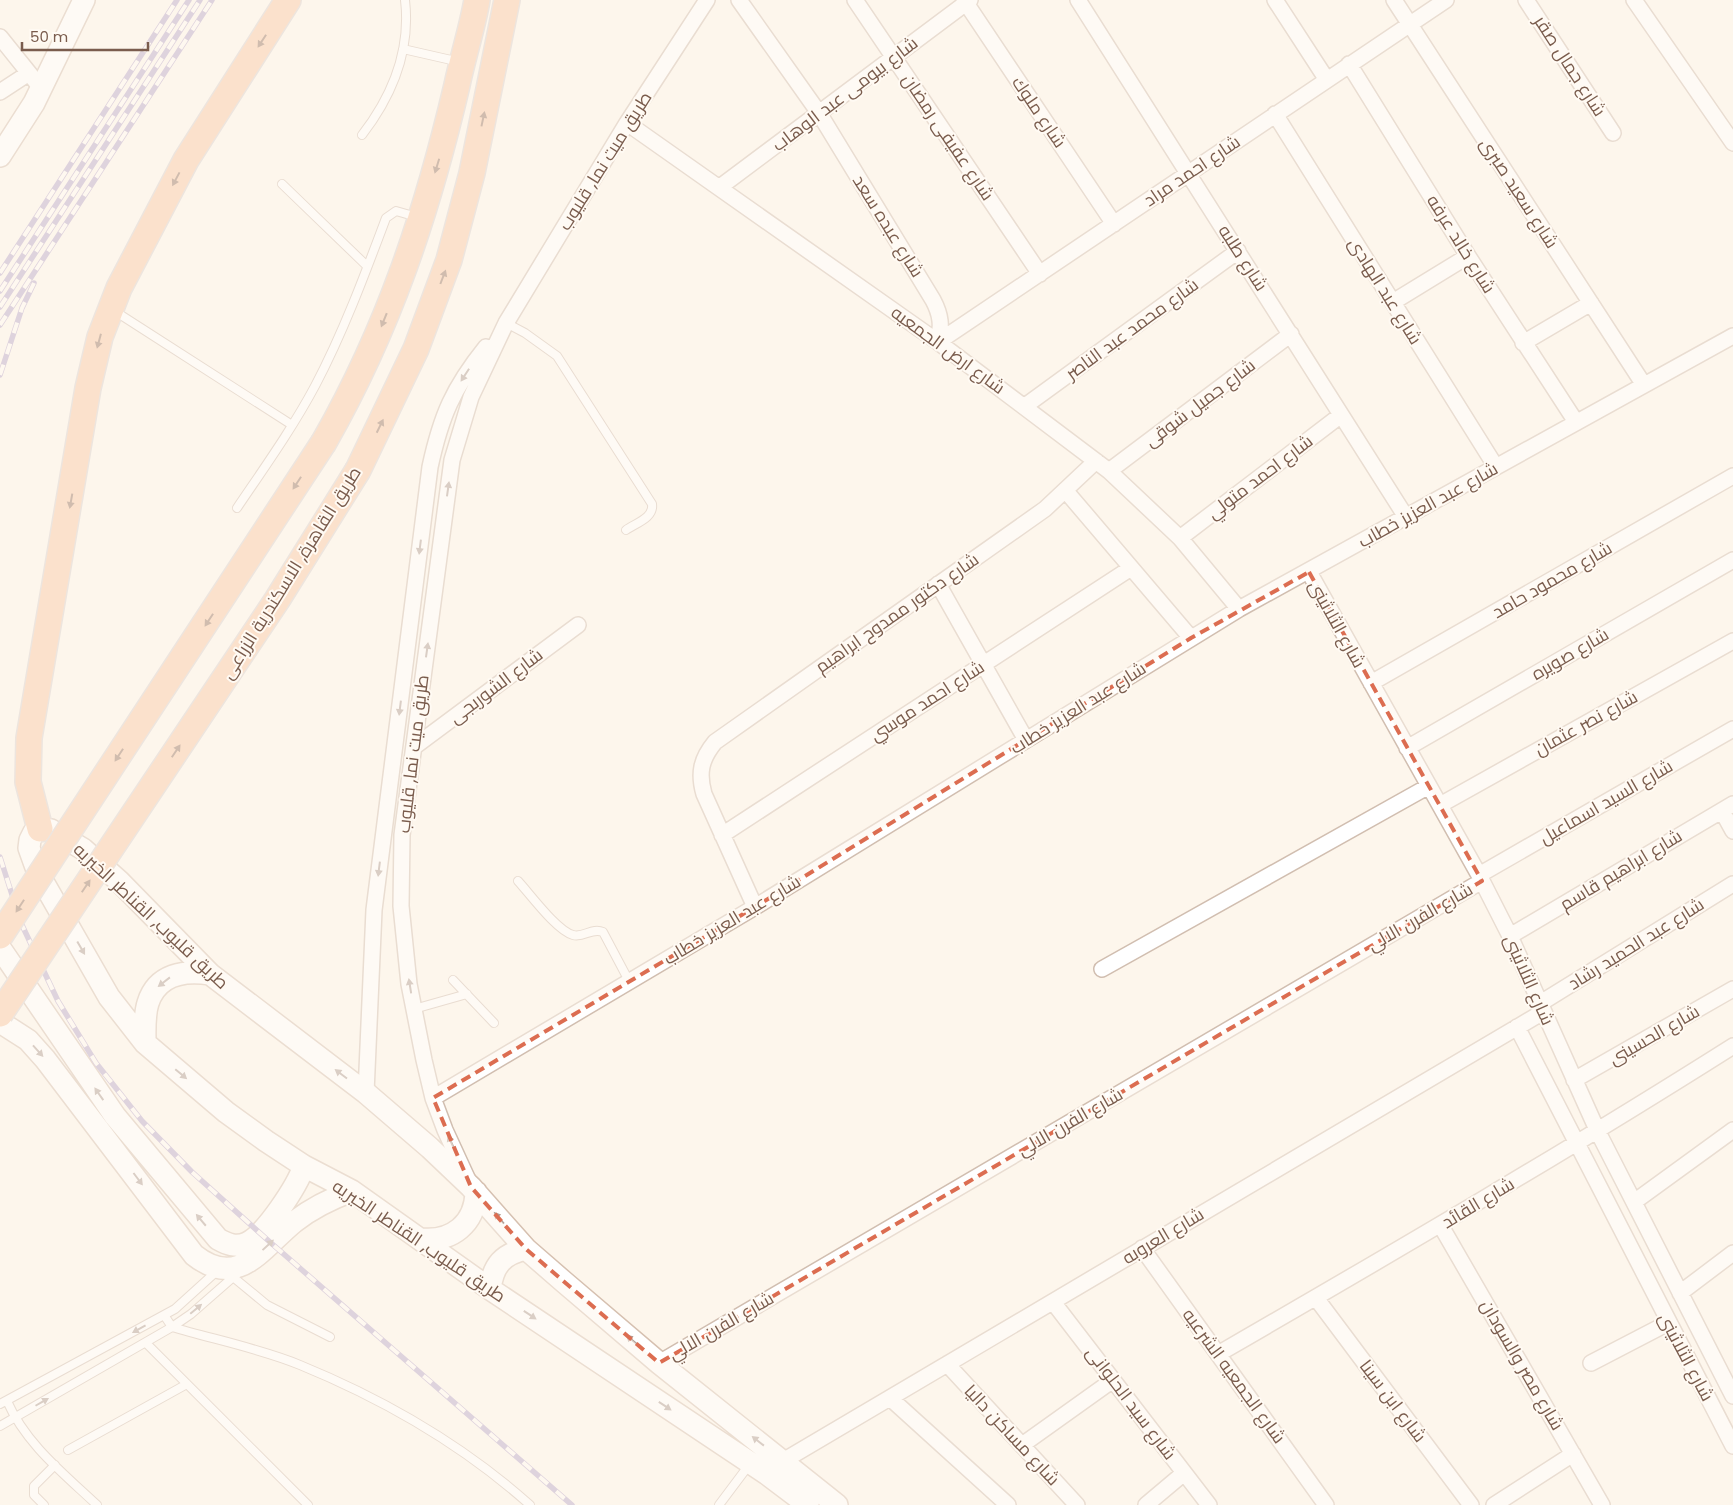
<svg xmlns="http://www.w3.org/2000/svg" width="1733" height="1505" viewBox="0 0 1733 1505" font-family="Poppins,Cairo,sans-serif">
	<rect width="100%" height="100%" fill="#fdf6ec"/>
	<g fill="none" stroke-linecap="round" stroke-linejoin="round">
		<g stroke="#d1beb0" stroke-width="10">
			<path id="service" d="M403 49 460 62
				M362 135C392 96 411 51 405 0
				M282 184 367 266
				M113 310 292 425
				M506 323 525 333 557 356 652 504C654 518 636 523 626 530
				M237 508C264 468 292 429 315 386 343 333 365 274 386 218L396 211 417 217
				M518 881C530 894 557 931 573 935 584 938 592 927 603 932L629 981
				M453 980 494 1023
				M414 1009 467 994
				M233 1277 267 1305 330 1337
				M164 1315 172 1327C212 1339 262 1349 300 1365 383 1399 463 1445 530 1505
				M146 1343 308 1505
				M7 1401C26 1444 63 1473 97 1505
				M0 1404 175 1309 218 1270
				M0 1426 172 1327 191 1314 239 1272
				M68 1450 187 1384
				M44 1505 34 1495V1486L55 1465
				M719 1505 749 1465"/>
		</g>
		<g stroke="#d1beb0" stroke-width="18">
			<path id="minor" d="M739 0 819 113 933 300C941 315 942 326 938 342
				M855 0 1040 274
				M964 0 1114 224
				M1078 0 1406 517
				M1275 0 1327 80
				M1394 0 1644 385
				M1526 0 1613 133
				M1634 0 1733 143
				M0 37 41 88
				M1349 64 1468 256 1576 422
				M0 92 29 73
				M1275 114 1496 467
				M627 123 938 342 1109 471 1180 538 1239 609
				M720 187 970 0
				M1393 302 1468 256
				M938 342 1446 0
				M1523 343 1591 303
				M1025 406 1238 251
				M1109 471 1291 334
				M1065 490 1191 638
				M1180 538 1341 415
				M1309 572 1479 875 1510 936 1598 1132 1733 1396
				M938 584 1026 740
				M1371 683 1733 476
				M414 747 578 625
				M1407 748 1733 560
				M1440 805 1733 641
				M1722 811 1733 831
				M722 835 1131 568
				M1479 875 1733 729
				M755 907 704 794C698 773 701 759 715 742L1045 509 1096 461
				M1510 936 1733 804
				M1102 969 1429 786
				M1539 1004 1733 884
				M1517 1027 1733 1446
				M1574 1080 1733 989
				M366 1093 374 910 430 467C441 416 453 388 486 347
				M433 1098 755 907 1239 609 1733 336
				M468 1180 445 1130 433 1098 424 1060 409 984 401 906 402 835 452 460 471 397 506 323 627 123 707 0
				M1634 1202 1733 1130
				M1441 1226 1602 1505
				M1142 1248 1326 1505
				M1680 1293 1733 1253
				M1316 1298 1471 1505
				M1053 1302 1209 1505
				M1218 1354C1391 1254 1564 1153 1733 1046
				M659 1363 1482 881
				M1591 1363 1668 1323
				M947 1364 1077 1505
				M890 1398 1008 1505
				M1022 1445 1113 1380
				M783 1461 1543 1012
				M1146 1505 1184 1473
				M1494 1505 1573 1454"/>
		</g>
		<g stroke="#d6c0b0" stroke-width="24">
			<path id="secondary" d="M0 156 34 103 84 0
				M0 948 115 1116 218 1239C227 1244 236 1248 247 1243 266 1234 297 1186 304 1166
				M0 1022 28 1040 45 1059 194 1255C238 1290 261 1249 294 1222 312 1208 330 1199 352 1191
				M145 1043C145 1030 144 1015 148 1003 157 974 184 970 210 974
				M421 1239C452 1242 475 1224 476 1192
				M490 1289C493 1265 503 1254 526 1249
				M808 1505 767 1474 490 1289 352 1191 304 1166 266 1141 226 1112 145 1043 109 997 38 873 29 848 30 840 34 832 40 829 51 830 83 849 119 881 210 974 366 1093 430 1148 471 1187 526 1249 564 1282 659 1363 837 1505"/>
		</g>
		<g stroke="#dad1cd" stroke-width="28">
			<path id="trunk" d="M324 442C389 328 427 213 457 85 463 56 472 29 477 0
				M358 470 416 349 449 260 472 173 507 0
				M40 829 28 782 29 738 88 388 100 337 119 288 186 160 288 0"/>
		</g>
		<use href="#service" stroke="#fff" stroke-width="8"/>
		<use href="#minor" stroke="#fff" stroke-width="15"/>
		<use href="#secondary" stroke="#fff" stroke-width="21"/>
		<use href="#trunk" stroke="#f9c8a4" stroke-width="25"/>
		<g stroke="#b9a8c9" stroke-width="5.5">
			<path id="rail" d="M0 273 177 0
				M0 291 189 0
				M0 307 200 0
				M0 325 212 0
				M0 375 22 308 34 283
				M0 857 21 923 58 1001 96 1063 142 1121 192 1172 271 1243 572 1505"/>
		</g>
		<use href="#rail" stroke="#fffaf3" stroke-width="4" stroke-dasharray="11" stroke-linecap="butt"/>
		<g stroke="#dad1cd" stroke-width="28" stroke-linecap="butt">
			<path id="trunk-bridge" d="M0 936 324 442
				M0 1014 277 600 358 470"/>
		</g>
		<use href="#trunk-bridge" stroke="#f9c8a4" stroke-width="25"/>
	</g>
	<defs><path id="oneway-solid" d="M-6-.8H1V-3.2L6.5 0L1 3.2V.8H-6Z" transform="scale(1.25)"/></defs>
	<g fill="#9a7763">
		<use href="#oneway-solid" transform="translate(262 41) rotate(123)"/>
		<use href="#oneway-solid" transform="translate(483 119) rotate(-78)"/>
		<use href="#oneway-solid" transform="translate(437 166) rotate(107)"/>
		<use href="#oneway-solid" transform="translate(176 179) rotate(118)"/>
		<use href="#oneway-solid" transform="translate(443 277) rotate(-69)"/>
		<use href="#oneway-solid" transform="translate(384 320) rotate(112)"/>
		<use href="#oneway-solid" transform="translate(99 341) rotate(105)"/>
		<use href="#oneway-solid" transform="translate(380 426) rotate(-64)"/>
		<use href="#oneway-solid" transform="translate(297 483) rotate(123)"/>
		<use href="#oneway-solid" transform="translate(71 501) rotate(100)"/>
		<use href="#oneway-solid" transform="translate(209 620) rotate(123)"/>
		<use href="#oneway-solid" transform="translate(176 751) rotate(-56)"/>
		<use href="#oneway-solid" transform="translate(119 755) rotate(123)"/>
		<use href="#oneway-solid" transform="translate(86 886) rotate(-56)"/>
		<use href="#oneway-solid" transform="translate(20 906) rotate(123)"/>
	</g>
	<g fill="#af9d94">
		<use href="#oneway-solid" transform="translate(465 375) rotate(123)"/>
		<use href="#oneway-solid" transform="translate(448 489) rotate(-82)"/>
		<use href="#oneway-solid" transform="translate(420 547) rotate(97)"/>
		<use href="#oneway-solid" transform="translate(427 650) rotate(-82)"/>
		<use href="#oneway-solid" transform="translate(400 708) rotate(97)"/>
		<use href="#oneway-solid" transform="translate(379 869) rotate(97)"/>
		<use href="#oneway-solid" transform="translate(81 948) rotate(60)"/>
		<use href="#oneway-solid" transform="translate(164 982) rotate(142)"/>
		<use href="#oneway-solid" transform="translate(410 986) rotate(-99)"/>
		<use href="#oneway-solid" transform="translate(38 1051) rotate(48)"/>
		<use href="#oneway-solid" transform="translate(181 1074) rotate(40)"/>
		<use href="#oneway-solid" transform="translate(341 1074) rotate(-143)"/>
		<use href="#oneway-solid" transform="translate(99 1094) rotate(-125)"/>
		<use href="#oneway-solid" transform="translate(451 1142) rotate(-115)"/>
		<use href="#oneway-solid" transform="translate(138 1179) rotate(53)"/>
		<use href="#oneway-solid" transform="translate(499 1218) rotate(-131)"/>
		<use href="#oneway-solid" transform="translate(201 1220) rotate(-130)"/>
		<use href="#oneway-solid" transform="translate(268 1245) rotate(-43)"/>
		<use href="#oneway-solid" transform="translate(196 1309) rotate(-40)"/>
		<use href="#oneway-solid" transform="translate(530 1315) rotate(34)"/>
		<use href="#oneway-solid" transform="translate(139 1329) rotate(151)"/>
		<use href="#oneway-solid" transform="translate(632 1340) rotate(-140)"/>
		<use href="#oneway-solid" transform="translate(42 1402) rotate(-30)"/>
		<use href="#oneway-solid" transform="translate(665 1406) rotate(34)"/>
		<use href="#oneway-solid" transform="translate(758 1441) rotate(-142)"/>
	</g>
	<path d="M0 0H1733V1505H0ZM1309 572 1482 881 659 1363 526 1249 471 1187 433 1098 755 907 1191 638Z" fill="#fdf6ec" fill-opacity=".55" fill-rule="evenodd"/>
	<path fill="none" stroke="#dc6d51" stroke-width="4" stroke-dasharray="10 6" stroke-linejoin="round" d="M1309 572 1482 881 659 1363 526 1249 471 1187 433 1098 755 907 1191 638Z"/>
	<g text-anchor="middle" stroke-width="4" stroke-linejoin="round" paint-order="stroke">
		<g font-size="18" fill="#7a5c4d" stroke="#fffaf3">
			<text transform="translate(1570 66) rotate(57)" y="6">شارع جمال صقر</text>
			<text transform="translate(845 94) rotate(-37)" y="6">شارع بيومى عبد الوهاب</text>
			<text transform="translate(1039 112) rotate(56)" y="6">شارع ملوك</text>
			<text transform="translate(948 137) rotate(56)" y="6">شارع عفيفى رمضان</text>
			<text transform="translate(605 161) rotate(-58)" y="6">طريق ميت نما, قليوب</text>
			<text transform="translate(1192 171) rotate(-34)" y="6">شارع احمد مراد</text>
			<text transform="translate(1519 193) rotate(57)" y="6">شارع سعيد صبرى</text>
			<text transform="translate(888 226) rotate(58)" y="6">شارع عبده سعد</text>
			<text transform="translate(1461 244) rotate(58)" y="6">شارع خالد عرفه</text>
			<text transform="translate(1243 258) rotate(57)" y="6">شارع طلبه</text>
			<text transform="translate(1385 291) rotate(58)" y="6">شارع عبد الهادى</text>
			<text transform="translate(1132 329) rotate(-36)" y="6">شارع محمد عبد الناصر</text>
			<text transform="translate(948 350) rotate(36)" y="6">شارع ارض الجمعيه</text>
			<text transform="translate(1200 403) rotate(-37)" y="6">شارع جميل شوقى</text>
			<text transform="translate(1260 477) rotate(-37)" y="6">شارع احمد متولي</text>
			<text transform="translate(1428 505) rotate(-29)" y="6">شارع عبد العزيز خطاب</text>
			<text transform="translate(291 573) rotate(-58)" y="6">طريق القاهرة, الاسكندرية الزراعى</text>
			<text transform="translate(1552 580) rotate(-30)" y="6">شارع محمود حامد</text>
			<text transform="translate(897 613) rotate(-35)" y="6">شارع دكتور ممدوح ابراهيم</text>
			<text transform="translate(1337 624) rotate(61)" y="6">شارع الثلاثينى</text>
			<text transform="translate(1570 654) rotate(-30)" y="6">شارع صويره</text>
			<text transform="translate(496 686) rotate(-37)" y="6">شارع الشوربجى</text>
			<text transform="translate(927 701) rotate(-33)" y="6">شارع احمد موسي</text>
			<text transform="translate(1078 708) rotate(-32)" y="6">شارع عبد العزيز خطاب</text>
			<text transform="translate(1586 723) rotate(-29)" y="6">شارع نصر عثمان</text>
			<text transform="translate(413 754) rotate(-83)" y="6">طريق ميت نما, قليوب</text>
			<text transform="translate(1606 802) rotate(-30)" y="6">شارع السيد اسماعيل</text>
			<text transform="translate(1621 870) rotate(-31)" y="6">شارع ابراهيم قاسم</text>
			<text transform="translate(151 916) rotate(43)" y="6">طريق قليوب, القناطر الخيريه</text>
			<text transform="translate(1420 917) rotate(-30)" y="6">شارع الفرن الالي</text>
			<text transform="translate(732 920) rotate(-31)" y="6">شارع عبد العزيز خطاب</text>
			<text transform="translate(1636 944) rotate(-32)" y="6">شارع عبد الحميد رشاد</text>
			<text transform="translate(1529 980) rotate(66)" y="6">شارع الثلاثينى</text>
			<text transform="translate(1654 1035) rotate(-30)" y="6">شارع الحسينى</text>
			<text transform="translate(1070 1122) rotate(-30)" y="6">شارع الفرن الالي</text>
			<text transform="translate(1478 1203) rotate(-31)" y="6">شارع القائد</text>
			<text transform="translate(1163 1236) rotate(-31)" y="6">شارع العروبه</text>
			<text transform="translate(419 1241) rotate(34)" y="6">طريق قليوب, القناطر الخيريه</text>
			<text transform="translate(721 1326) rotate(-30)" y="6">شارع الفرن الالي</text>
			<text transform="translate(1686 1357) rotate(62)" y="6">شارع الثلاثينى</text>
			<text transform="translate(1522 1365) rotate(60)" y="6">شارع مصر والسودان</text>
			<text transform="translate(1234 1376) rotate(54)" y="6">شارع الجمعيه الشرعيه</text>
			<text transform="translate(1393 1401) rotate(53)" y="6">شارع ابن سينا</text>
			<text transform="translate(1131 1403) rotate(53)" y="6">شارع سيد الحلوانى</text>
			<text transform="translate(1012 1435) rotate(47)" y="6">شارع مساكن داليا</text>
		</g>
	</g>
	<path d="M22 42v8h126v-8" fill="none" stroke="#7a5c4d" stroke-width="2.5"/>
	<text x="30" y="42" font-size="15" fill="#7a5c4d" stroke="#fffaf3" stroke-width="4" paint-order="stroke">50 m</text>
</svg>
